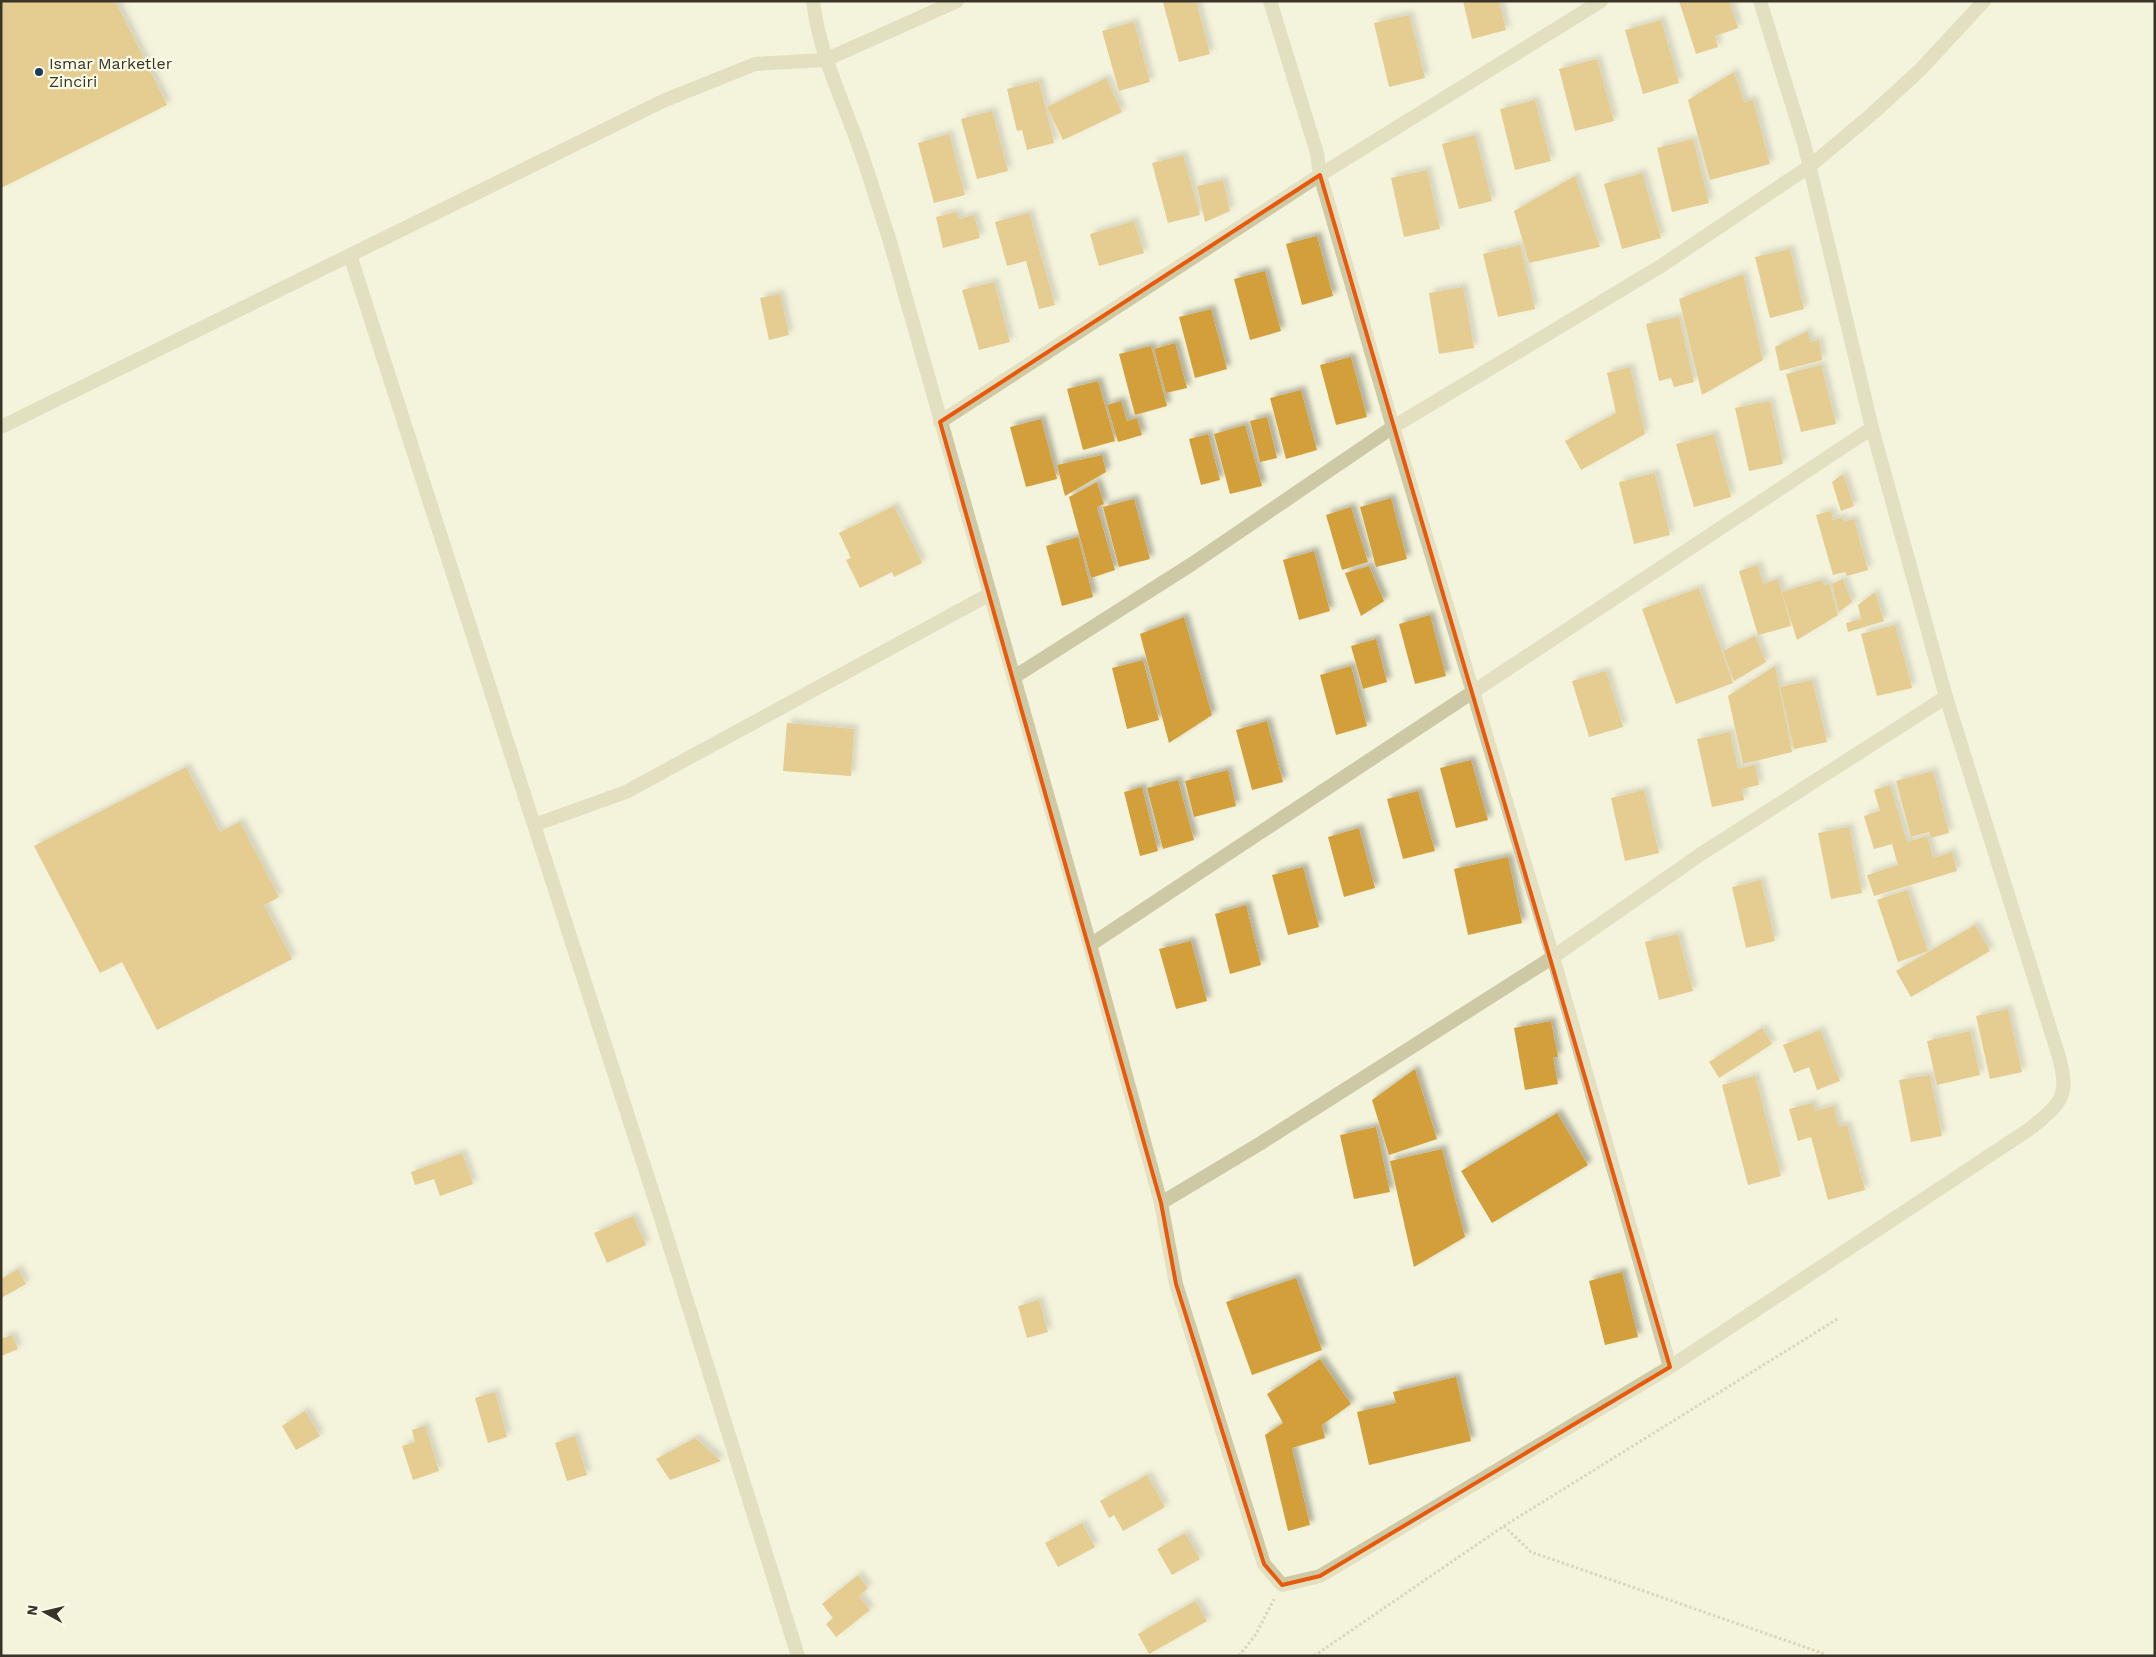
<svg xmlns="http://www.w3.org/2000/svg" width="2156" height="1657" viewBox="0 0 2156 1657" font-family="'Work Sans',sans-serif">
	<defs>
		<filter id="shadow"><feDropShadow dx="4.5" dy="-4.5" stdDeviation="2.5" flood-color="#0004"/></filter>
	</defs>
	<rect width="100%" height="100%" fill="#f4f3db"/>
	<path fill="#d29f3b" filter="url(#shadow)" d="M1 1H115L167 105 1 188Z
		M1196 1 1210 54 1179 62 1163 2Z
		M1463 1H1499L1506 30 1472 39Z
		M1679 1H1729L1738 28 1715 36 1718 47 1696 54Z
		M1409 15 1425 78 1389 87 1374 23Z
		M1661 20 1679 83 1643 94 1625 30Z
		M1134 22 1150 82 1119 91 1102 31Z
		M1597 59 1614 121 1575 131 1559 69Z
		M1734 72 1744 102 1753 100 1770 164 1710 180 1688 100Z
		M1106 78 1122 112 1063 140 1047 107Z
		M1039 81 1054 143 1027 150 1022 130 1017 131 1007 89Z
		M1535 100 1551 161 1515 170 1500 109Z
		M992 111 1008 171 977 179 961 119Z
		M949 134 965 195 934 203 918 143Z
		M1475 135 1492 201 1459 209 1442 144Z
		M1693 139 1709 203 1672 212 1657 148Z
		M1183 155 1200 215 1168 223 1152 163Z
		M1427 170 1440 229 1404 237 1391 178Z
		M1642 173 1661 238 1622 249 1604 184Z
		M1575 176 1600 247 1529 263 1514 211Z
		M1223 180 1230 211 1205 222 1197 186Z
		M957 212 959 219 974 215 980 238 943 248 936 217Z
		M1029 213 1055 305 1039 309 1026 261 1007 266 995 222Z
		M1134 221 1144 253 1099 266 1090 234Z
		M1317 236 1333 296 1302 305 1286 244Z
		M1520 245 1535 309 1498 317 1483 254Z
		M1790 249 1804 309 1770 318 1755 257Z
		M1265 271 1281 331 1250 340 1234 279Z
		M1743 274 1763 360 1702 395 1679 299Z
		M994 282 1010 342 979 350 962 290Z
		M1463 287 1474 348 1439 354 1429 293Z
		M780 294 789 335 769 340 760 298Z
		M1211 309 1227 369 1195 378 1179 317Z
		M1679 317 1694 382 1674 387 1671 378 1659 381 1646 324Z
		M1808 331 1810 342 1819 340 1822 360 1780 371 1775 347Z
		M1175 343 1187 388 1166 393 1154 349Z
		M1151 346 1167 406 1135 415 1119 354Z
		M1351 357 1367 417 1336 425 1320 365Z
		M1821 365 1836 424 1801 432 1786 374Z
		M1630 367 1645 434 1581 470 1565 441 1616 413 1607 373Z
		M1098 381 1115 441 1083 450 1067 389Z
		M1301 390 1317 450 1286 459 1270 398Z
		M1121 401 1127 421 1137 418 1142 435 1118 442 1107 405Z
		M1770 401 1783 464 1749 471 1735 408Z
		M1267 417 1277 458 1260 462 1250 421Z
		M1041 419 1057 479 1026 487 1010 427Z
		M1245 425 1262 486 1230 494 1214 434Z
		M1208 434 1220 480 1201 485 1189 439Z
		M1714 434 1731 497 1694 507 1676 444Z
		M1102 455 1106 472 1065 496 1057 465Z
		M1655 473 1670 535 1634 544 1619 482Z
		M1843 474 1854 506 1841 511 1832 482Z
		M1097 482 1104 504 1097 507 1115 570 1091 578 1069 497Z
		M1391 498 1407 559 1376 567 1360 507Z
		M1134 499 1150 559 1119 567 1103 507Z
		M894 506 922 563 894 577 892 572 860 588 846 560 851 558 839 533Z
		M1351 507 1368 562 1342 570 1326 515Z
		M1831 511 1833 520 1842 518 1843 522 1854 519 1868 570 1847 576 1845 572 1833 575 1816 515Z
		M1078 537 1093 597 1062 606 1046 546Z
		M1314 551 1330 611 1299 620 1283 560Z
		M1758 565 1763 584 1778 579 1791 626 1758 635 1739 571Z
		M1369 566 1384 601 1361 616 1345 573Z
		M1843 579 1852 602 1839 612 1832 584Z
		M1822 580 1824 585 1829 584 1838 615 1797 640 1782 592Z
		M1699 588 1733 683 1676 704 1642 609Z
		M1875 592 1884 621 1848 632 1846 623 1861 619 1858 605Z
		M1430 615 1446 676 1415 684 1399 624Z
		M1184 617 1212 715 1169 743 1140 634Z
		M1895 625 1912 688 1877 696 1861 634Z
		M1755 636 1766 662 1734 681 1723 651Z
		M1376 639 1387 682 1363 689 1351 646Z
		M1143 660 1159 720 1127 729 1112 668Z
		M1351 666 1367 726 1336 735 1320 675Z
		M1775 666 1792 752 1743 764 1728 696Z
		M1606 671 1623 727 1589 737 1572 681Z
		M1812 680 1827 742 1794 749 1780 687Z
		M1267 721 1283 782 1252 790 1236 730Z
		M787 723 854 729 851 776 783 771Z
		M1730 732 1738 769 1755 765 1759 785 1742 789 1744 800 1712 807 1697 739Z
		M1471 760 1488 820 1456 828 1440 768Z
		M186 767 220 832 240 822 279 897 264 905 292 959 157 1030 122 962 100 973 34 846Z
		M1228 770 1236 806 1194 817 1185 781Z
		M1933 771 1949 833 1931 838 1929 832 1911 837 1896 781Z
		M1178 780 1194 840 1163 849 1147 788Z
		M1890 785 1907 842 1927 836 1933 858 1952 852 1957 871 1874 896 1867 875 1898 865 1892 844 1874 849 1864 816 1880 811 1874 790Z
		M1142 787 1158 851 1140 856 1124 792Z
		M1644 790 1659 853 1625 861 1611 798Z
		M1418 791 1435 851 1403 859 1387 799Z
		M1849 827 1862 893 1831 899 1818 833Z
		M1359 828 1375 888 1344 897 1328 837Z
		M1508 857 1522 923 1468 935 1454 869Z
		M1303 867 1319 927 1288 935 1272 875Z
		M1761 880 1775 941 1746 948 1732 887Z
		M1907 890 1928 951 1898 962 1877 900Z
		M1246 905 1261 965 1230 974 1215 914Z
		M1975 925 1990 951 1911 997 1896 971Z
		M1678 934 1693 991 1659 1000 1645 942Z
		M1191 941 1207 1001 1176 1009 1159 949Z
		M2008 1009 2022 1072 1990 1079 1976 1016Z
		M1551 1021 1558 1057H1553L1558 1084 1525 1090 1514 1028Z
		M1762 1028 1772 1044 1719 1078 1709 1062Z
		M1820 1030 1840 1081 1817 1090 1809 1067 1794 1073 1783 1045Z
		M1970 1031 1980 1075 1937 1085 1927 1041Z
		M1415 1069 1437 1139 1389 1155 1372 1100Z
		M1930 1075 1942 1136 1911 1142 1899 1080Z
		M1755 1076 1781 1176 1748 1185 1722 1085Z
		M1813 1103 1815 1111 1833 1106 1839 1127 1847 1125 1865 1190 1828 1200 1811 1137 1798 1141 1789 1109Z
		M1557 1113 1588 1165 1492 1223 1461 1171Z
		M1376 1127 1390 1192 1354 1199 1340 1135Z
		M1442 1149 1465 1237 1414 1267 1390 1161Z
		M462 1153 473 1184 440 1196 434 1179 415 1185 411 1172Z
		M633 1216 646 1245 607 1263 594 1233Z
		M18 1269 26 1284 1 1298V1279Z
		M1622 1272 1638 1337 1605 1345 1589 1281Z
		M1296 1278 1322 1350 1252 1375 1226 1302Z
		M1039 1300 1048 1332 1027 1338 1018 1306Z
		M12 1335 18 1349 1 1356V1339Z
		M1320 1359 1351 1404 1322 1425 1325 1438 1292 1448 1310 1525 1288 1531 1265 1435 1283 1423 1267 1394Z
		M1456 1377 1471 1441 1369 1465 1357 1412 1396 1403 1393 1392Z
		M495 1392 507 1437 488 1443 475 1398Z
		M305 1411 320 1436 296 1450 282 1426Z
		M425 1426 439 1471 413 1480 402 1446 415 1442 412 1430Z
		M575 1436 587 1475 567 1481 555 1443Z
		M695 1438 721 1461 670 1480 656 1459Z
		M1147 1475 1165 1507 1123 1531 1114 1515 1109 1518 1100 1501Z
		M1082 1523 1095 1547 1058 1567 1045 1543Z
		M1185 1533 1200 1559 1172 1575 1157 1549Z
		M858 1575 868 1588 859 1596 870 1610 836 1637 826 1624 833 1618 822 1604Z
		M1195 1601 1207 1621 1149 1654 1138 1634Z"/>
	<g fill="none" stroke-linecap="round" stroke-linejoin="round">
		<path stroke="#bab48f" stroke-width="3" stroke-dasharray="2.5 2.5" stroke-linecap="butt" d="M1504 1526 1531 1552 1822 1653 1825 1656
			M1239 1656 1256 1634 1274 1599
			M1314 1656 1504 1526 1839 1318"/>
		<path stroke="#cec9a5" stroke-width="14" d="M813 1C819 52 841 96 858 144 869 174 878 205 888 235L1090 945 1161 1203 1176 1284 1264 1564 1282 1585 1320 1576 1670 1367 2031 1128C2061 1103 2070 1097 2059 1057L1946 697 1872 428 1804 143 1760 1
			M1270 1 1317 153 1320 175 1393 427 1553 957 1670 1367
			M350 255 660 1215 798 1656
			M940 422 1320 175 1601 1
			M1 427 663 101 755 64 825 60 957 1
			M1014 677 1192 564 1393 427 1661 266 1810 166 1872 114 1920 70 1984 1
			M534 825 626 792 990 594
			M1090 945 1872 428
			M1161 1203 1261 1143 1553 957 1701 854 1946 697"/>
	</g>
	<path d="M0 0H2156V1657H0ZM1320 175 1670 1367 1320 1576 1282 1585 1264 1564 1176 1284 1161 1203 940 422Z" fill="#f4f3db" fill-opacity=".55" fill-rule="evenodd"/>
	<path fill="none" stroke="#e8590c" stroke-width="4" stroke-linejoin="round" d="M1320 175 1670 1367 1320 1576 1282 1585 1264 1564 1176 1284 1161 1203 940 422Z"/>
	<circle fill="#183c5f" stroke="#fbfbe8" stroke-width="2" cx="39" cy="72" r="5"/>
	<g text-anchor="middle" stroke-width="4.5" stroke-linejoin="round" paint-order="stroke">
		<g font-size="16" fill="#393427" stroke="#fbfbe8" text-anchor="start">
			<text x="49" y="69">Ismar Marketler<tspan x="49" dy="18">Zinciri</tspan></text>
		</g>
	</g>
	<rect width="2156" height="1657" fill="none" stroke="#393427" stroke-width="5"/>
	<g transform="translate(45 1612) rotate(278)" stroke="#fbfbe8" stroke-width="4" paint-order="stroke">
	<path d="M0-4L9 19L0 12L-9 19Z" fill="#393427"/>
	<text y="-8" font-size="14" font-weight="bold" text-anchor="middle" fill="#393427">N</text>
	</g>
</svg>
